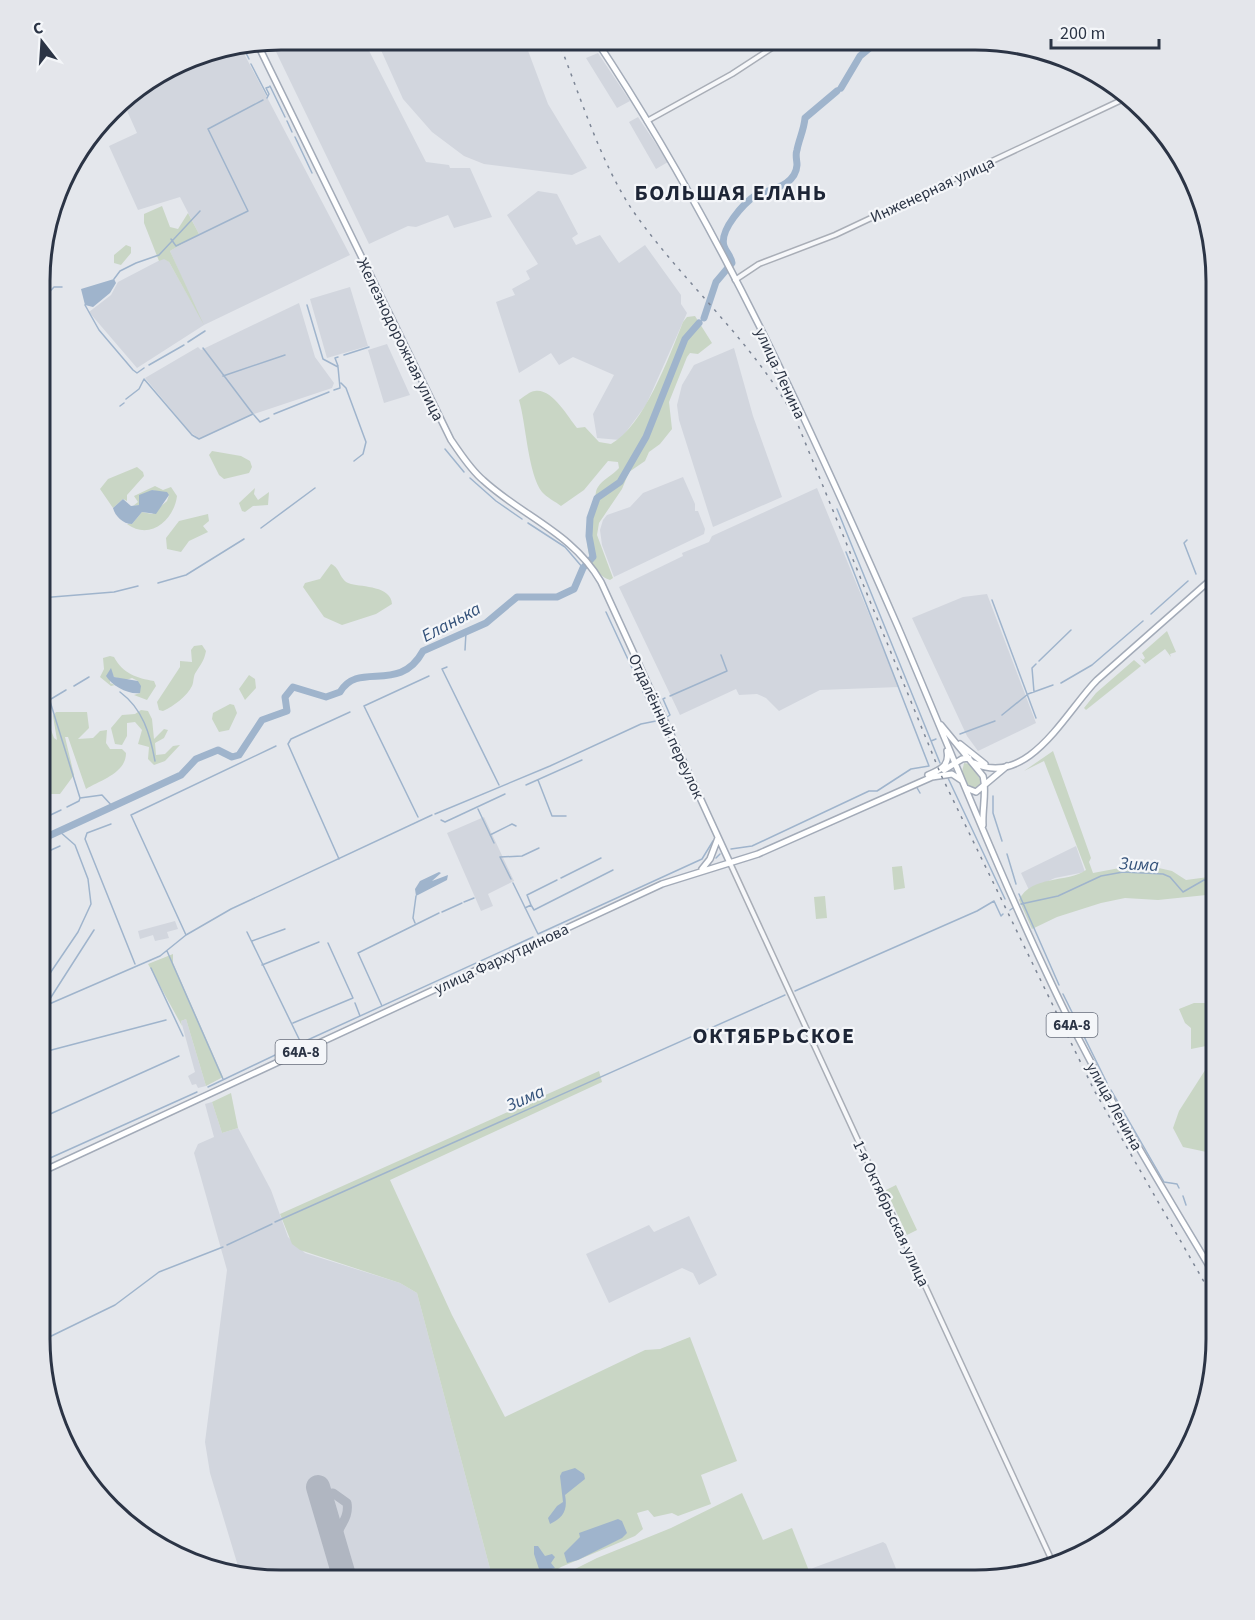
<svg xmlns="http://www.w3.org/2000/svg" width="1255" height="1620" viewBox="0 0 1255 1620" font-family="'Source Sans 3',sans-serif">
	<rect width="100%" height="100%" fill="#e4e7ec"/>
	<path fill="#d2d6de" d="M281 39H363L426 162 449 165 450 168H470L492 217 454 228 448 215 416 227 408 226 369 244 279 58 271 41Z
		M376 39 524 40 548 104 587 168 572 175 484 164 464 156 432 132 403 99Z
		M240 46 350 255 204 325 137 368 89 312 111 295 118 282 164 258 169 262 196 310 170 251 199 234 180 197 138 210 109 146 137 133 124 104 232 47Z
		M598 53 630 101 617 108 586 58Z
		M638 117 668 162 656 169 629 122Z
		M538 191 557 194 578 234 572 238 576 245 600 235 619 263 645 245 681 295V304L687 313 646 405 620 440 597 438 593 414 614 375 573 357 559 365 551 353 519 373 496 302 515 295 512 289 530 279 526 271 538 264 507 215Z
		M350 287 368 346 327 358 310 299Z
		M299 303 315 357 334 383 332 388 251 415 200 439 190 432 145 378 198 347 201 350Z
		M387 344 410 395 384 403 368 350Z
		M734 348 753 416 782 497 713 527 679 420 677 405 682 385 694 365Z
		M683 477 695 504V511H698L705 529 704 534 614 577 602 545 600 530 603 520 607 515 630 507 643 493Z
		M817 488 899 687 820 690 779 711 766 698 757 694 739 695 736 689 680 715 619 587 683 556 682 553 709 542 712 536Z
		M987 594 1036 723 978 751 967 736 912 618 963 597Z
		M484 817 514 881 488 894 493 906 481 911 447 833Z
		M1076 846 1085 872 1055 878 1029 890 1021 873Z
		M175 921 178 929 167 932 169 938 155 941 153 935 140 939 138 931Z
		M186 1019 206 1086 198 1088 196 1084 192 1085 188 1076 195 1072 181 1021Z
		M212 1102 222 1133 238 1128 271 1190 288 1237 305 1253 400 1283 417 1293 493 1580 250 1579 241 1576 210 1473 205 1442 227 1270 194 1153 198 1144 214 1137 205 1104Z
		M689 1216 717 1275 699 1285 693 1273 682 1268 609 1303 586 1254 649 1225 654 1232Z
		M883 1542 886 1544 901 1581H813L808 1573 813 1568Z"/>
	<path fill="#c9d6c5" d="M162 206 170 227 178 229 188 213 199 234 170 251 204 325 169 262 164 259 159 261 144 223V214Z
		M126 245 131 247V253L121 265 114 263V255Z
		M695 316 712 343 698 354 690 353 687 357 669 402 672 429 660 444 649 452 645 461 629 472 622 489 599 523 597 535 613 578 610 580C581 570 584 523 594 501 596 497 595 491 598 487 602 480 613 475 619 468L618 462 608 461 584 490 561 506C556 502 546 497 542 492 528 474 526 423 519 400 524 397 530 391 535 391 552 388 568 417 577 428L585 427 599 442 611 444C644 426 669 357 683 322L687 317Z
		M212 451 241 456 250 461 252 467 249 473 224 479 219 475 209 455Z
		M137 467 143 472 144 476 127 495V501L123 499 113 508 100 489 108 479Z
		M155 486 163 490 171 487 177 496C174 520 150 541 127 524H132L142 512 152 514 167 501 169 495 152 490 139 505 133 506 138 502 134 496Z
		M255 488 254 494 258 500 269 492 268 505 253 506 245 512 242 511 239 503Z
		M208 514 209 521 203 526 208 532 189 541 181 552 167 549 166 538 179 521Z
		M331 564C341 568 339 581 351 584 363 587 391 586 392 604L376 614 342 625 324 617 303 587 305 583 320 579Z
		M1167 631 1176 652 1170 654 1171 657 1165 649 1145 664 1140 658 1143 660 1145 658 1142 653Z
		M202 645 206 651C204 661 201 664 196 672 193 676 194 682 192 686 187 696 174 706 163 711L159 710 157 702 180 667V661L192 662 191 650 194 646Z
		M110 656 114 657C123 674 137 678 154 681L156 686 147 700 134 695 140 693 138 681 132 678 126 680 114 677 112 673 110 683 115 685 111 686 100 677 104 669 103 658Z
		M1134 660 1141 666 1086 710 1084 708 1096 693Z
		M249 675 255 679 256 688 245 700 239 689Z
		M230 704 234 705 237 713 229 730 219 732 212 719 213 713Z
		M141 710 148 711 152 719 154 739 164 729 168 730 164 738 155 743 156 755 165 754 173 746 180 745 165 761 154 765 148 759 149 747 138 744 142 730 135 722 127 723V736L122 745 115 744 111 728 122 715 135 714Z
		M44 711 54 738 57 740 53 716 56 712H87L89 728 78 739 93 738 100 731 107 730 106 743 110 749H122L126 753C126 773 101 780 86 789L68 737H65L74 775 60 794H48L40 786V712Z
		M1053 751 1091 858 1089 862 1093 873 1141 864 1172 871 1186 880 1216 876V894L1158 900 1125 898 1101 903 1057 917 1032 929 1019 900C1031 875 1068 883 1086 870L1044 761 1024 771Z
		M964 763 970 764 982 782 976 788 968 786 962 772Z
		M902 866 905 888 894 890 892 867Z
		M825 896 827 918 816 919 814 897Z
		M173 954V963L223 1077 206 1086 186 1019 181 1021 182 1026 148 964Z
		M1194 1003H1216V1154L1183 1147 1173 1128 1179 1111 1209 1064 1206 1046 1191 1049V1028L1185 1023 1179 1009Z
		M599 1071 602 1082 390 1180 452 1315 505 1417 645 1350 660 1349 690 1337 737 1461 701 1475 711 1504 678 1516 672 1513 654 1517 648 1510 637 1513 643 1529 635 1536 561 1567 541 1580H515L512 1577 493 1580 417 1293 400 1283 300 1250 292 1244 280 1214Z
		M231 1093 238 1128 222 1133 212 1102Z
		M896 1185 917 1230 907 1235 886 1190Z
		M742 1493 763 1540 792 1528 813 1581 553 1580 597 1558 671 1528Z"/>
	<path fill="#9fb4cc" d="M114 279 116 283 110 293 93 307 85 305 81 289Z
		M152 490 167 492 169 495 156 514 142 512 132 524C123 524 115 516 113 508L123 499 131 506 139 505V495Z
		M111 668 114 677 138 681 141 686 140 693C129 695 112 686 106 676Z
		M439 872 441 873 432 881 448 875 447 880 416 896 415 889 420 881Z
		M575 1468 584 1474 585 1479 565 1495C568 1510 563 1518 550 1524L548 1518 557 1506 563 1502 560 1476 562 1472Z
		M618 1519 622 1521 627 1533 622 1538 578 1560 567 1563 564 1553 580 1537 579 1533Z
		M534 1546H538L545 1556 552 1554 555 1557 551 1563 555 1568 540 1572 534 1554Z"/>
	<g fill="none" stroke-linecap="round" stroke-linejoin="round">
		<path stroke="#9fb4cc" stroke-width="1.5" d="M242 45 249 59
			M185 62 207 51
			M251 64 267 95
			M270 86 285 117
			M267 98 269 94 266 88 269 87
			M131 99 230 47
			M113 109 124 103
			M287 121 292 132
			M295 137 312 173
			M171 239 176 246 248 211 208 129 263 100
			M114 279 120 271 136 263 159 255 200 211
			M41 301 54 287H62
			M85 305 99 330 133 370 137 373 144 368
			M307 305 323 359 338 367 340 388 334 390
			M188 342 205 331
			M344 355 369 347
			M338 357 335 358 338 366
			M149 365 184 345
			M223 376 285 355
			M341 383 346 388 366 442 363 454 354 461
			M126 399 139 389 144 379 192 435 199 439 253 414 203 348
			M120 406 124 403
			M274 414 329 392
			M254 415 260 422 269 418
			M445 449 464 472
			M470 478 496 501 522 519
			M837 509 940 763
			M528 523 565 547 583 568
			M261 528 315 488
			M1210 531 1216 528
			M1187 540 1184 543 1196 574
			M158 583 186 575 244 539
			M40 598 114 592 138 586
			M992 600 1036 718
			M606 612 632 668
			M1151 614 1188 581
			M465 650 466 632
			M1039 661 1071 630
			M447 667 442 669 499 785
			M40 669 80 798
			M634 673 656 719
			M1061 683 1092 665 1143 621
			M74 686 89 677
			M120 692C143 709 150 734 155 761
			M1034 692 1032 668 1036 664
			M670 696 727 671 721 655
			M665 698 663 699 670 715 667 717
			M51 699 66 690
			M40 706 43 704
			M1002 715 1028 694 1053 685
			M960 734 995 721
			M931 741 936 739
			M948 778 1005 899
			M538 780 552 816H566
			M526 785 582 760
			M916 786 920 793
			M993 796V813L1002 841
			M67 807 79 801 80 798 102 795 113 807
			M478 809 494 843
			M435 814 550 766 641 724 661 720
			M418 817 364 706 429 676
			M40 820 61 810
			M441 820 445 822 505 794
			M111 824 87 833 85 839 135 964
			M490 835 512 824 516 826
			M731 849 752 846 869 791H877L911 769 929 766 846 552
			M1007 854 1016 884
			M40 855 60 846
			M716 858 720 854
			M339 859 288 744 291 739 350 712
			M561 878 601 858
			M511 879 500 857 522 856 539 848
			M513 883 538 934 702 859 713 841
			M1019 894 1059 985
			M464 902 474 898
			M1021 904 1058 896 1101 876 1123 872 1163 874 1170 877 1183 892 1204 880 1216 884
			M531 905 527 895 557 880
			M525 908 531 905 534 910 613 870
			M1010 910 1013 908
			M442 912 462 903
			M415 923 413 918 416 896
			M247 932 301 1043 533 937
			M186 935 131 815 276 746
			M252 941 285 929
			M167 951 223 1079
			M262 965 319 942
			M151 968 183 1036
			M40 988 78 932 91 904 88 879 75 845 59 831
			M795 991 977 911 994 901 1001 916 1003 914
			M1063 994 1107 1083
			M355 1003 360 1016
			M46 1005 94 930
			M382 1006 358 953 439 913
			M40 1008 160 956 186 935 231 909 432 815
			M293 1023 353 998 328 943
			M40 1053 166 1020
			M208 1087 294 1046
			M1111 1090 1164 1182 1177 1184 1179 1188
			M39 1119 179 1056
			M39 1133 49 1157
			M39 1163 197 1092
			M1183 1196 1186 1205
			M275 1222 785 995
			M227 1245 272 1224
			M39 1342 115 1305 159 1272 223 1247"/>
		<path stroke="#9fb4cc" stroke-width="7" d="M841 88 860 56 878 41
			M762 193C777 188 796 183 797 165 797 160 795 155 797 150 799 139 804 130 805 118L837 91
			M704 318 716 282 732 263C731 256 726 252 724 246 719 230 744 203 756 195
			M40 840 181 775 196 759 218 750 232 757 239 755 262 720 287 711 285 697 293 687 326 697 340 692C359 660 399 695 423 651L486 623 517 597H557L574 589 583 568 593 557 589 536 590 518 597 498 620 482 646 437 685 339 699 323"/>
		<path stroke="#b0b6c1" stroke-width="9" d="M321 1495 333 1493 347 1503C350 1520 336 1527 335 1543"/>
		<path stroke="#b0b6c1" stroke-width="24" d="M318 1487 345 1579"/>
		<g stroke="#a9aeb7" stroke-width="7">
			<path id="minor" d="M647 121 732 74 784 40
				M735 280 759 264 835 235 1128 97
				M730 863 1053 1563"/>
		</g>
		<g stroke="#a3abb8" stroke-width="8">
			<path id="major" d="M596 40C718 223 810 426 898 627 950 749 998 872 1055 991 1102 1090 1159 1182 1215 1276
				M257 43 451 440C461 454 470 469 483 480 522 516 573 533 601 582L730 863
				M941 725 983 776C987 791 982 809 983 825
				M960 744 985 764
				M974 763C1028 789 1067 710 1097 680L1216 575
				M944 770 962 759 969 758
				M928 775C940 770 950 766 947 751
				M966 788 976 792 1007 766
				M702 869 710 859 718 838
				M39 1173 662 884 758 854 932 777 952 774 961 780"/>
		</g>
		<use href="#minor" stroke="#f7f8fa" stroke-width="4"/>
		<use href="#major" stroke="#fff" stroke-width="5"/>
		<path stroke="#7d8696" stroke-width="1.5" stroke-dasharray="3 6" stroke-linecap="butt" d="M558 40C580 95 600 162 633 211 684 284 753 341 796 420L941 775 1094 1090 1215 1301"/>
	</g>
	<g text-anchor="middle" stroke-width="4.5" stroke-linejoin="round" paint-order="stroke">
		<g fill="#f4f6f9" stroke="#676e7b" stroke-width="1.5">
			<rect x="1046.5" y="1013" width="51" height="24" rx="4.5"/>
			<rect x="275.5" y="1040" width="51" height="24" rx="4.5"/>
		</g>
		<g font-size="15" font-weight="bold" fill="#2b3445">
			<text x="1072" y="1030">64А-8</text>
			<text x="301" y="1057">64А-8</text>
		</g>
		<g font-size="16" fill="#2b3445" stroke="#f4f6f9">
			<text transform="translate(932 189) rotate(-25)" y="6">Инженерная улица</text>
			<text transform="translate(401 339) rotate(64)" y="6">Железнодорожная улица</text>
			<text transform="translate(781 373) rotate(65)" y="6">улица Ленина</text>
			<text transform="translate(667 726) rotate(65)" y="6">Отдалённый переулок</text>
			<text transform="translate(501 958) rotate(-25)" y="6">улица Фархутдинова</text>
			<text transform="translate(1115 1106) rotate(61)" y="6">улица Ленина</text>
			<text transform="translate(892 1213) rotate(65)" y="6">1-я Октябрьская улица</text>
		</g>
		<g font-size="18" font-style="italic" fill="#34527a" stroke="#f4f6f9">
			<text transform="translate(451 622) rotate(-28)" y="6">Еланька</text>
			<text transform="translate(1139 864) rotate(3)" y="6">Зима</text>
			<text transform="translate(525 1098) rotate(-24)" y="6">Зима</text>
		</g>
		<g font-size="22" font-weight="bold" letter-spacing="1.5" fill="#1d2536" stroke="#f4f6f9">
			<text x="731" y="200">БОЛЬШАЯ ЕЛАНЬ</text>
			<text x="774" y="1043">ОКТЯБРЬСКОЕ</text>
		</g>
	</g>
	<path d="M0 0H1255V1620H0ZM281 50H975A231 231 0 0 1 1206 281V1339A231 231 0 0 1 975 1570H281A231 231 0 0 1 50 1339V281A231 231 0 0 1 281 50Z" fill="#e4e6eb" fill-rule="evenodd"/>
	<path fill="none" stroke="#2b3445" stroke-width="3" d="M281 50H975A231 231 0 0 1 1206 281V1339A231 231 0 0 1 975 1570H281A231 231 0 0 1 50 1339V281A231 231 0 0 1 281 50Z"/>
	<g transform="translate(42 42) rotate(343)" stroke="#f4f6f9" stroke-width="4.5" paint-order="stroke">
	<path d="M0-4.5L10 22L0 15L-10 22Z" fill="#2b3445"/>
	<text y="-9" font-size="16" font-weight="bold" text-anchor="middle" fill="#2b3445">С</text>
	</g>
	<path d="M1051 39v9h108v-9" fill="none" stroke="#2b3445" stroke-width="3"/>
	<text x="1060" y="39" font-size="18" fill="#2b3445" stroke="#f4f6f9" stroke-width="4.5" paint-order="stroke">200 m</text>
</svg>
